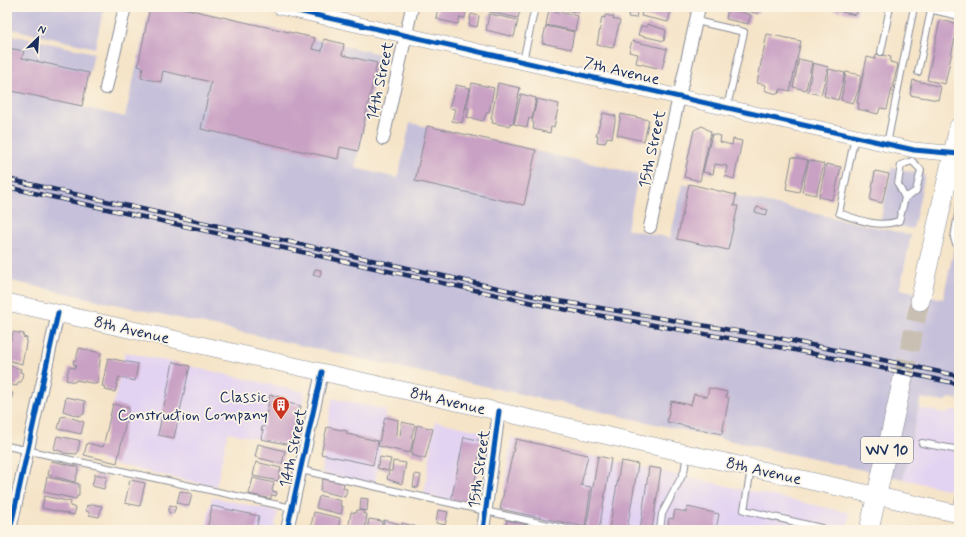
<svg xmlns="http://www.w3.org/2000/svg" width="966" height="537" viewBox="0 0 966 537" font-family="Mynerve,sans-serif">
	<rect width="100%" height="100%" fill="#fcf5e5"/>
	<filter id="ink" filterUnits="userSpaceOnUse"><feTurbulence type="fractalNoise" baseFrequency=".025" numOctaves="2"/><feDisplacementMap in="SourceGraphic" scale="8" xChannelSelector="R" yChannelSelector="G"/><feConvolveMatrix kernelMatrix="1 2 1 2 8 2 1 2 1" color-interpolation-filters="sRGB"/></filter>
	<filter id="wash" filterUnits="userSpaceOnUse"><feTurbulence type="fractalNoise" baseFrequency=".012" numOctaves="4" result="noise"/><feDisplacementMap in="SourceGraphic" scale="16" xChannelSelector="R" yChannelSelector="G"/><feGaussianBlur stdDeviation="0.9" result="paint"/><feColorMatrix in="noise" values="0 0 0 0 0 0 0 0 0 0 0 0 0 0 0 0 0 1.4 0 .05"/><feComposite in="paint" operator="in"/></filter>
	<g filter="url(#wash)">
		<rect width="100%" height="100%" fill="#f5e4c8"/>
		<path fill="#e3d3f2" d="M125 352 305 392 292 447 228 432 216 487 101 461Z
			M332 398 386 410 375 484 321 473Z
			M919 408 947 414 953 410 959 411V492L903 479Z
			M435 421 484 432 473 506 424 495Z
			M511 438 850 513 847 530H580L501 512Z
			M212 497 278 512 274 530H205Z"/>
		<path fill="#c6c0da" d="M7 7H104L95 48 7 28Z
			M150 7H169L380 54 355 168 398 178 410 123 639 174 627 229 670 238 683 184 911 235 900 289 943 299 955 244 959 245V400L950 398 944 402 921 398 903 479 7 280V34L94 53 82 107 125 117Z
			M892 167 925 175 913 229 880 222Z"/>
		<g id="blocks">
			<path fill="#c9a1c4" d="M150 7H178L315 38 312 49 322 51 324 39 344 44 342 55 377 63 358 151 340 147 338 159 201 129 211 82 163 71 161 82 141 78 143 67 138 66Z
				M438 7H453L466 10 465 18 460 17 458 24 440 20 436 18Z
				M491 7H521L518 18 490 12Z
				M555 7H580L578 13Z
				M630 7H638L636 18 628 17Z
				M643 7H660L671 10 668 22 641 16Z
				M734 7H759L758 14Z
				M825 7H841L840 12Z
				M843 7H858L856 15 842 12Z
				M728 8 751 15 748 24 726 19Z
				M549 10 578 16 575 31 546 25Z
				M471 14 479 16 477 27 469 25Z
				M489 14 518 20 514 37 486 30Z
				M605 15 614 17 613 19 620 21 613 48 597 45 602 17 605 18Z
				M940 20 958 24 945 84 927 80Z
				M647 24 666 30 664 41 638 35 641 26 647 27Z
				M546 26 574 32 571 49 542 43Z
				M767 34 801 41 790 91 781 89 778 94 766 91 765 89 766 85 757 83Z
				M632 41 667 49 662 69 636 63 638 54 629 52Z
				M8 48 24 51 22 58 89 73 82 106 7 90Z
				M876 54 891 57 890 62 898 64 887 109 880 108 878 114 858 109 859 103H857L867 57 875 59Z
				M799 59 812 62 806 90 793 87Z
				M813 63 828 67 821 95 808 92Z
				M829 69 845 73 838 100 824 96Z
				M846 72 861 75 859 89 853 103 841 100Z
				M913 80 941 87 938 100 910 95Z
				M472 83 494 88 489 112H487L483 121 467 117 469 108H466Z
				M498 83 520 88 513 124 510 123 509 126 492 123 493 119H491Z
				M456 85 470 88 462 123 452 121 455 109 449 108Z
				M521 94 536 98 532 119 529 118 527 127 514 124Z
				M537 99 559 104 554 127H551L550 133 533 129 534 123 532 122Z
				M603 113 616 116 612 138 607 137 605 143 597 142 598 135H596Z
				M621 114 649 120 644 141 617 135Z
				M427 126 536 150 524 205 415 181Z
				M702 126 711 132 700 181 684 177 694 130Z
				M712 134 721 136 720 142 732 145 733 139 742 141 734 179 725 176 727 166 715 164 713 174 703 172Z
				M792 157 808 160 799 192 786 189Z
				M809 160 824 164 816 195 802 192Z
				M826 164 841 167 834 196H833L832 200 819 197Z
				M875 171 889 174 882 203 870 200Z
				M689 184 736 195 734 206H738L728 250 677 239Z
				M757 207 768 210 766 215 755 212Z
				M315 269 321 270 320 277 313 275Z
				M13 332 24 334 23 337 27 338 22 364 7 360 10 348H7V339L11 340Z
				M79 348 101 353 97 384 76 380 75 382 66 380 69 367 75 368 76 365 73 364 74 360H76Z
				M108 358 138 364 135 381 119 377 115 392 104 390 105 387 102 386Z
				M173 362 190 366 174 438 158 435Z
				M7 365 21 369 20 372 23 373 21 382H18L17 386 7 384Z
				M7 388 9 389 8 392 13 393 10 405H7Z
				M709 388 727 392 726 397 729 398 722 434 667 422 671 401 691 405 694 394 707 397Z
				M270 395 285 398 284 402 301 406 291 445 261 439 263 430H261L262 427H264Z
				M66 397 85 401 84 414 78 416 63 411Z
				M113 404 129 408 117 463 84 455 87 443 103 447Z
				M66 416 84 422 81 434 58 429 61 417Z
				M385 417 398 420 397 435 400 436 402 422 415 425 411 438 413 439 410 453 378 446Z
				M417 425 433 429 425 459 411 455Z
				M327 427 347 431V434L378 441 373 465 321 454Z
				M57 436 78 440 80 441 77 454 63 453V452L54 449Z
				M464 437 482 441 471 504 451 501Z
				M516 439 588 455 581 485 591 487 585 527 500 509Z
				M258 444 285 451 282 464 255 457Z
				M598 456 611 459 599 530H586Z
				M380 457 391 459 388 471 377 468Z
				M51 461 79 467 75 482 48 475Z
				M393 461 406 463 402 484 387 479 389 471H392Z
				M621 461 638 464 627 530H609Z
				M256 462 281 468 278 481 253 476Z
				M649 467 661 469 652 530H640Z
				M95 474 107 477 104 489 92 486Z
				M415 474 421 475 418 488 413 487Z
				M47 477 79 484V496H77L76 499 44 492Z
				M253 478 274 483 272 491 277 492 276 496 271 495V499L249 494Z
				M323 479 344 483 343 488 347 489 345 497 320 491Z
				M130 480 145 483 140 506 125 503Z
				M180 491 192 494 189 506 177 503Z
				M44 496 71 502 70 506 76 508 74 515 42 508Z
				M322 496 341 501 340 506H343L341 514 316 508 319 497Z
				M361 498 368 499 367 511 360 510Z
				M91 504 102 506 99 517 89 515V512L86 511 87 505 91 506Z
				M170 505 176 507 173 514 168 512Z
				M212 506 259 516 256 530H207Z
				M688 507 719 514 716 529 667 530 669 518 673 519 675 510 687 512Z
				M357 510 364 511 363 514H367L365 530H348L351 512 356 513Z
				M438 510 448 512 445 525 436 523Z
				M314 512 340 518 338 530H327L311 526Z
				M369 519 382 521 381 530H367Z
				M384 520 399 524 398 530H382Z
				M507 520 531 526 533 527 532 530H505Z
				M402 523 417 527 416 530H400Z"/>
		</g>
	</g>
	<g filter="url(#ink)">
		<use href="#blocks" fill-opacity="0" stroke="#888a93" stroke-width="1"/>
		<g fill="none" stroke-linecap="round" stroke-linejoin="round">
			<path stroke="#c9c0b3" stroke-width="19" stroke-dasharray="19 10" stroke-linecap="butt" d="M903 378 920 301"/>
			<g stroke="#888a93" stroke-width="8">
				<path id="service" d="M920 7 959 16
					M696 21 744 32 727 107
					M881 52 890 7
					M523 61 535 7
					M918 72 931 10
					M855 136 839 213C859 220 878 228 899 221L905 198 898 184 901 165 912 161
					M887 144 914 7
					M905 198 916 191 921 170 912 161
					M959 208 954 238 959 251
					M922 443 959 450
					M7 446 292 508
					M751 469 744 510 821 528V530
					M301 470 571 530
					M957 512 959 499
					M660 530 662 514 684 472 687 454"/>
			</g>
			<g stroke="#888a93" stroke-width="14">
				<path id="minor" d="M106 88 125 7
					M383 139 412 7
					M650 227 699 7
					M10 530 58 313
					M287 530 322 372
					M483 530 499 411"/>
			</g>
			<g stroke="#888a93" stroke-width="16">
				<path id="tertiary" d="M280 7 914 150 959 154"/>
			</g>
			<g stroke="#888a93" stroke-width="18">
				<path id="secondary" d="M7 302 959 514"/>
			</g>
			<g stroke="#888a93" stroke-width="20">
				<path id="primary" d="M920 301 959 127
					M869 530 903 378"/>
			</g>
			<path stroke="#888a93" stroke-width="2" stroke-dasharray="1 3" stroke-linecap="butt" d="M895 530 897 526 906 528 908 522
				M926 530 927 526"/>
			<use href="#service" stroke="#fff" stroke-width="6"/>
			<use href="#minor" stroke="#fff" stroke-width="12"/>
			<use href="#tertiary" stroke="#fff" stroke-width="15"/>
			<use href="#secondary" stroke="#fff" stroke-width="17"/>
			<use href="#primary" stroke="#fff" stroke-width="19"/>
			<g stroke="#1b2f5e" stroke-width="4.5">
				<path id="rail" d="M7 179 547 299 778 338 959 376
					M7 187 551 307 790 349 959 384"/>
			</g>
			<use href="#rail" stroke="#fcf5e5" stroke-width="3" stroke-dasharray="9" stroke-linecap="butt"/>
			<g stroke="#fcf5e5" stroke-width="8">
				<path id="cycleway" d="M280 7 914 150 959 154
					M10 530 58 313
					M287 530 322 372
					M483 530 499 411"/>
			</g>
			<use href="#cycleway" stroke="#0057b8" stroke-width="5"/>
		</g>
	</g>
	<defs>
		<g id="building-pin" transform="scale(0.9)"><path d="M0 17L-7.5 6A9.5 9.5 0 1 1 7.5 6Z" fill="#c8321e" stroke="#fcf5e5"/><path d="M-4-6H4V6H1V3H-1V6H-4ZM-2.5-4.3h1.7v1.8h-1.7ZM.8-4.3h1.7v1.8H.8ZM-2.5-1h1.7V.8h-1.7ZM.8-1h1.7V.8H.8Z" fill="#fff"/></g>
	</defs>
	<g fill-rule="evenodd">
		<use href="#building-pin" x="281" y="405"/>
	</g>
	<g text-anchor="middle" stroke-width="3.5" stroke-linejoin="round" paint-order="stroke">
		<rect fill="#fcf5e5" stroke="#5e6a86" stroke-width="1" x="861" y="437" width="52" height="26" rx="3"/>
		<g font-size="15" font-weight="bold" fill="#1b2f5e">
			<text x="887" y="455">WV 10</text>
		</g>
		<g font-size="16" fill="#1b2f5e" stroke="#fcf5e5">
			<text transform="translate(622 70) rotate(13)" y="6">7th Avenue</text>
			<text transform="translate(379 81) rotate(-78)" y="6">14th Street</text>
			<text transform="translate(651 149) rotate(-78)" y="6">15th Street</text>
			<text transform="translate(132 329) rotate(13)" y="6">8th Avenue</text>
			<text transform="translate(448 400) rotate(13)" y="6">8th Avenue</text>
			<text transform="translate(292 448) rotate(-78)" y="6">14th Street</text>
			<text transform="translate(478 469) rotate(-82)" y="6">15th Street</text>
			<text transform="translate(764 470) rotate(13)" y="6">8th Avenue</text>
		</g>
		<g font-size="16" fill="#1b2f5e" stroke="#fcf5e5" text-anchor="end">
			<text x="268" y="402">Classic<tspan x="268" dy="18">Construction Company</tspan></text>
		</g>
	</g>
	<rect width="966" height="537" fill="none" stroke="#fcf5e5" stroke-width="24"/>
	<g transform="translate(38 38) rotate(25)" stroke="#fcf5e5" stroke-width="3" paint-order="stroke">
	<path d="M0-3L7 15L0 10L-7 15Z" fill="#1b2f5e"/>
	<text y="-6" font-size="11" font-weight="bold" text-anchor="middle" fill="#1b2f5e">N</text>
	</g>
</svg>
